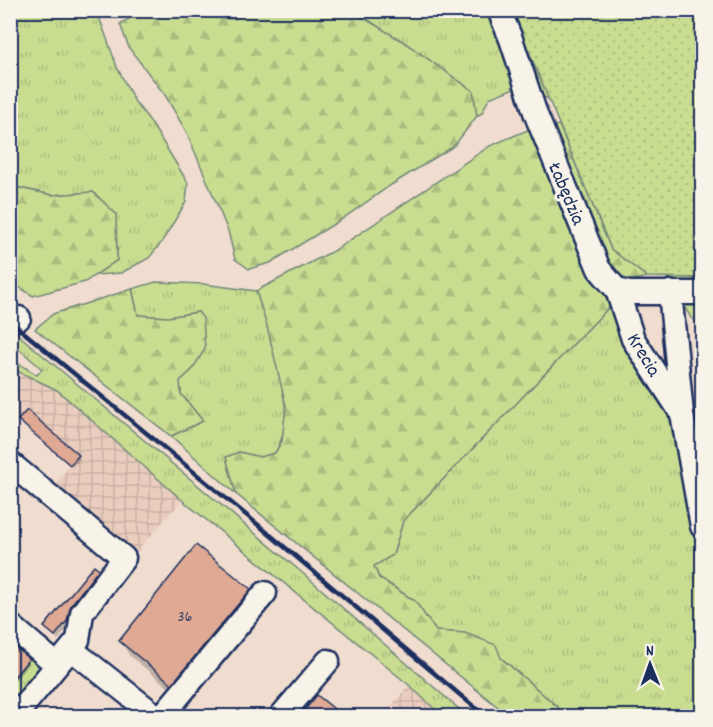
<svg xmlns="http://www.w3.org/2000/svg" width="713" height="727" viewBox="0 0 713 727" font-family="Dekko,sans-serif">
	<defs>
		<pattern id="industrial-grid" width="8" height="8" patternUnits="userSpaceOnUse" patternTransform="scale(1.5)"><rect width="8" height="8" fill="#ebcdbd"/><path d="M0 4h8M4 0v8" fill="none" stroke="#c9b0a5"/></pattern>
		<pattern id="grass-tufts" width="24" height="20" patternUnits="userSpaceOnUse" patternTransform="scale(1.5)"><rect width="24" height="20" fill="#c9dd91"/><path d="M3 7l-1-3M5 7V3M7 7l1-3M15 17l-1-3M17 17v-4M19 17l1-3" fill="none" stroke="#acbe7f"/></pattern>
		<pattern id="forest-firs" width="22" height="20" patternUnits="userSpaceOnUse" patternTransform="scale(1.5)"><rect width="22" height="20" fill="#c9dd91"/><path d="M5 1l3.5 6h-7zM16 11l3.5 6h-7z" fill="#acbe7f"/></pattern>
		<pattern id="garden-dots" width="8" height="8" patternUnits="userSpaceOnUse" patternTransform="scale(1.5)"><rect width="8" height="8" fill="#c9dd91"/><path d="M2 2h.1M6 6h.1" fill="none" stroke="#acbe7f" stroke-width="1.8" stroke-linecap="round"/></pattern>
	</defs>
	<rect width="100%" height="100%" fill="#f0ddcf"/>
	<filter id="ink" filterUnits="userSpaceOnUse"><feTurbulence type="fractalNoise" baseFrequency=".0167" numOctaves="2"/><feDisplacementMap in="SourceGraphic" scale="12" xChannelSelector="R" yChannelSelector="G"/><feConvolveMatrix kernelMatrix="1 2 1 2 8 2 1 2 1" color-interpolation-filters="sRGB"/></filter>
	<g filter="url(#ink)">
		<path fill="url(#industrial-grid)" d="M10 368 55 389 182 500 126 564 45 496 79 455 28 410 11 428Z
			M409 685 442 716H383Z"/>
		<path fill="url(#grass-tufts)" stroke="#728678" stroke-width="1.5" d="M11 11H97L117 67 135 102 150 121 188 183 186 202 161 243 149 258 121 273 96 275 117 260 116 214 93 192 52 195 11 186Z
			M199 11H241L235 19 215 18Z
			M352 11H512L549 99 517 87 489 98 482 113 477 116 473 91 367 19Z
			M156 282 203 284 256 291C267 326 281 367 285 404 287 420 283 440 275 453L260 457 239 452 226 457 236 494 171 436 203 421 181 394 180 381 192 370 198 312 168 317 138 315 132 289Z
			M614 302 676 414 702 587V716H568L501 658 465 633 436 631 415 601 379 577 373 565 393 555 403 521Z
			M15 332 306 576 467 716H442L409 685 182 500 57 390 11 368 10 358 37 375 42 369 11 342V333Z
			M35 652 44 666 11 715V682Z"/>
		<path fill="url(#forest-firs)" stroke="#728678" stroke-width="1.5" d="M143 10 199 11 215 18 235 19 241 11H352L404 42 473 91 477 116 454 146 391 185 342 219 270 263 249 269 235 259 228 231 187 133 165 95 129 48 120 24Z
			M559 125 611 249 647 277 626 282 614 302 403 521 393 555 374 566 379 578 415 601 436 631 465 633 496 645 501 658 568 716H509L236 494 226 457 239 452 260 457 275 453 282 441 286 406 267 326 256 291 335 250 490 146 530 129Z
			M10 186 52 195 93 192 116 214 117 260 85 282 33 296 11 282Z
			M668 277 702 278V325L691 318Z
			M132 289 138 315 168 317 198 312 203 318 205 349 192 370 180 381 181 394 203 421 171 436 35 329 53 314Z"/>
		<path fill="url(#garden-dots)" stroke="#728678" stroke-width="1.5" d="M512 11H702V278L647 277 611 249Z"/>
		<path fill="#0003" d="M22 423 78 456 80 459 72 467Z
			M98 570 100 575 69 626 58 640 46 627Z
			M249 590 258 604 180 697 129 655 121 641Z
			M10 645 30 663 10 686Z"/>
		<path fill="#dfa994" stroke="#1b2f5e" stroke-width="1.5" d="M27 410 79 455 70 465 18 420Z
			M196 545 251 589 172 684 119 641Z
			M94 565 99 569 71 605 67 621 55 636 44 627Z
			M15 647 29 659 10 682V653Z
			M317 695 344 717H299Z"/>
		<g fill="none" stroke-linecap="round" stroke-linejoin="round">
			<g stroke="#1b2f5e" stroke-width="27">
				<path id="minor" d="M499 10 511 39 536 115 599 269 617 290 629 293H702
					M617 290 633 339 682 414 670 292
					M10 322 19 318
					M682 414 702 526
					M10 463 124 558 82 613 78 640 15 716
					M10 625 57 665
					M71 649 156 716
					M162 716 265 593
					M281 716 328 661"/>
			</g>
			<use href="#minor" stroke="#f7f3e8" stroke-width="22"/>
			<path stroke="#1b2f5e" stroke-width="4.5" d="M10 321 262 528 485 716"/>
		</g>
	</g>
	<g text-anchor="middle" stroke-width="6" stroke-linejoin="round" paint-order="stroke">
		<g font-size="16" fill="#4c4e6c">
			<text x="185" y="621">36</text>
		</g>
		<g font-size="20" fill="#1b2f5e" stroke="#f7f3e8">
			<text transform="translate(568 193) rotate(67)" y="7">Łabędzia</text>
			<text transform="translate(645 354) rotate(59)" y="7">Krecia</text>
		</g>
	</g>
	<rect width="713" height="727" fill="none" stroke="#f7f3e8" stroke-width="36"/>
	<rect x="18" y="18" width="677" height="691" fill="none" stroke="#1b2f5e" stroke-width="2" filter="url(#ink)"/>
	<g transform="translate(650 664) rotate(359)" stroke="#f7f3e8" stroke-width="4.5" paint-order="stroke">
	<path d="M0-4.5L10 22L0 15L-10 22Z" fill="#1b2f5e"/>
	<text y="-9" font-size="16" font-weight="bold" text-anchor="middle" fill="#1b2f5e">N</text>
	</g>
</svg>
